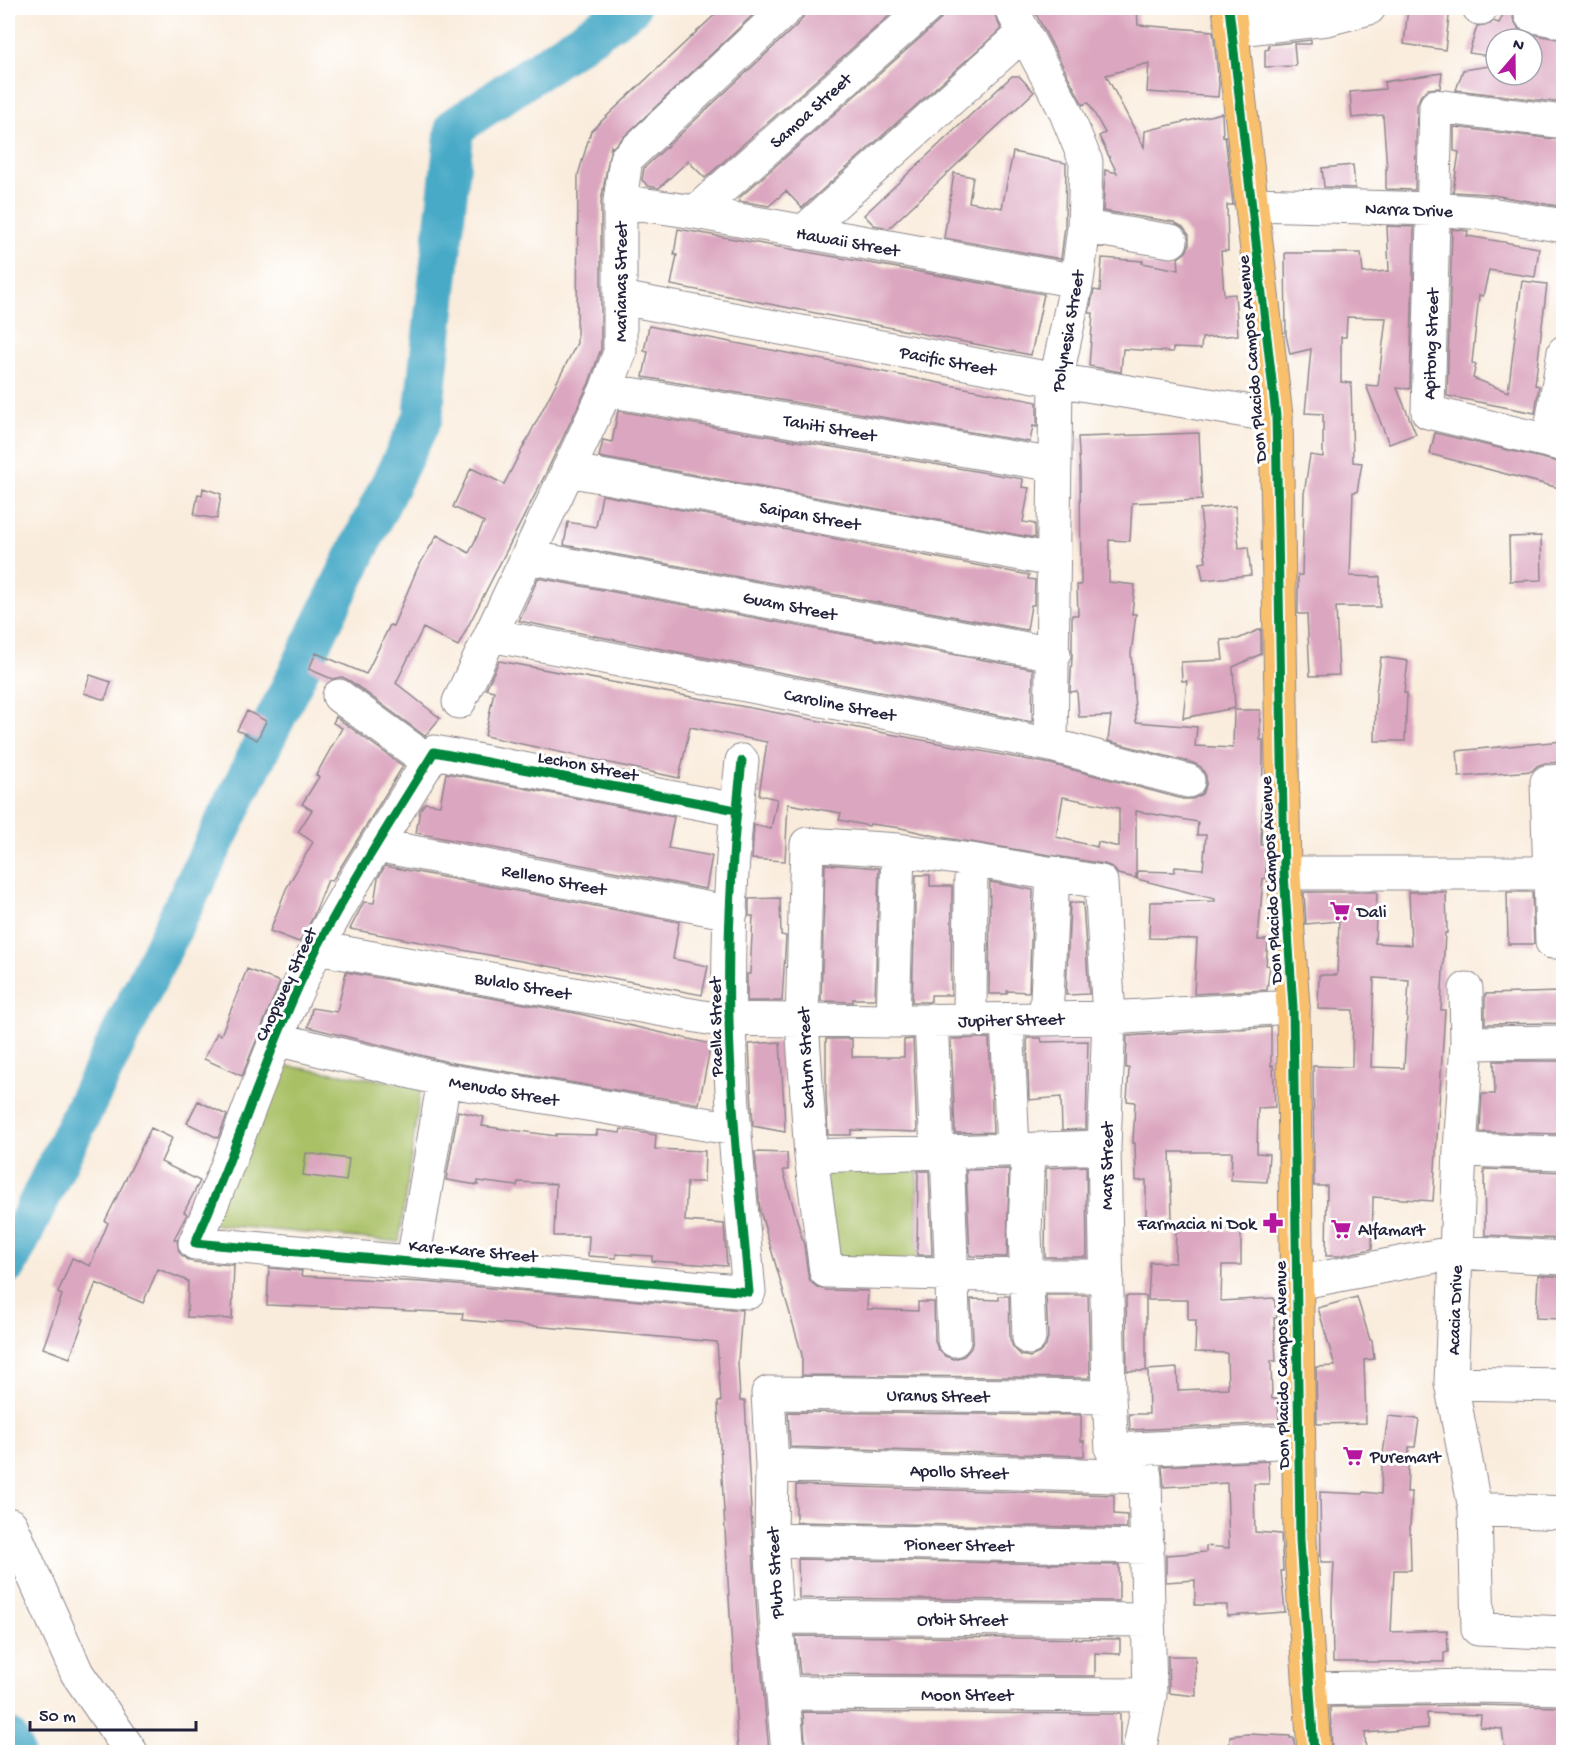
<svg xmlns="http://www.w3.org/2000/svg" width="1571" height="1760" viewBox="0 0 1571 1760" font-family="'Gochi Hand',sans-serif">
	<rect width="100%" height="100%" fill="#fff"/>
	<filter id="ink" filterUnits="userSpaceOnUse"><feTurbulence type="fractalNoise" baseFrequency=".0167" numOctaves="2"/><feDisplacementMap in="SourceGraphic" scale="12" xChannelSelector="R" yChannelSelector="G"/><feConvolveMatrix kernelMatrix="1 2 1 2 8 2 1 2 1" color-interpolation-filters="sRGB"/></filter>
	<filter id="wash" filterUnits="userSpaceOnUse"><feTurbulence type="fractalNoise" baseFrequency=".008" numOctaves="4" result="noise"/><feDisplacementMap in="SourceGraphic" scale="24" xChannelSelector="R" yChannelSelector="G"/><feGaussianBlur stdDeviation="1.35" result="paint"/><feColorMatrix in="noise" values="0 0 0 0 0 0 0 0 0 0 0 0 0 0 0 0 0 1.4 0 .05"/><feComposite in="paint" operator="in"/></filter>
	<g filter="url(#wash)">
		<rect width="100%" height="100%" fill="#f9ecdc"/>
		<path fill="#a9c065" stroke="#667150" stroke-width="1.5" d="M273 1064 421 1086 399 1242 210 1224Z
			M917 1156V1262L835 1264 820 1159Z"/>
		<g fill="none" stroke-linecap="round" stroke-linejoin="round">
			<path stroke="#48aac7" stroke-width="40" d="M8 1264 423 417 455 127 630 8
				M8 1738 14 1752"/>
		</g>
		<g id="blocks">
			<path fill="#dba6bf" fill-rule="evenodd" d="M722 8H760L612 148 611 146 601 201V349L589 383 545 475 458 646 423 628 396 683 440 718 425 736 350 681 342 677 332 679 309 669 316 653 366 674 390 625 393 626 417 569 437 535 469 553 484 522 453 507 471 468 504 484 577 343 578 175 591 131Z
				M805 8H898L705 178 688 161 659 188 648 186 642 180 644 168 800 22 805 14Z
				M944 8H992L1001 29 802 208 786 191 769 206 739 201 738 199 938 22 944 14Z
				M1033 8H1137L1138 25 1213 31 1219 84 1218 97 1147 92 1149 63 1106 75 1144 147 1145 131 1222 113 1223 137 1225 136 1233 205H1227L1228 251H1221L1224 295 1235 294 1238 335 1202 338 1201 349 1173 348V352L1123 349 1121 372 1089 366 1093 313H1089L1094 290 1100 291 1102 258 1143 261 1142 263 1179 270 1178 258 1186 252 1189 245V235L1183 227 1174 222 1103 211 1105 170 1117 173 1099 136 1105 133 1088 102 1083 105Z
				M1408 8H1450L1445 50 1404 44Z
				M1506 8H1514L1513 19 1519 29 1527 33 1563 40V103L1456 90 1463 70 1496 65V75H1532V39H1496V57L1469 53 1477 26 1490 24 1493 21 1499 23Z
				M1311 40V44H1294L1296 66 1265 67V50L1269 49 1268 45Z
				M1442 73 1440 88 1428 89 1421 95 1417 105 1415 190 1386 189V169H1387L1383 115 1352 118 1350 92 1385 89 1384 82Z
				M1012 76H1019L1034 92 889 228 874 225 864 215Z
				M1454 127 1563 140V207L1487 194 1453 192 1459 152 1454 151Z
				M1013 152 1066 163 1065 226 1061 259 944 238 954 173 973 177 969 202 1002 208Z
				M1353 165 1355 188 1324 187 1322 168Z
				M1387 226 1414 227 1410 389 1397 388 1416 434 1389 444 1366 385 1378 386 1386 318 1347 317 1346 337H1341V382L1351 383 1353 462 1362 463 1357 492H1353L1350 576 1380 577V607H1336L1339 675 1310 676 1307 614H1298V575H1302L1304 494 1310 455 1323 457V414L1305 413 1311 349 1290 354 1286 335 1285 253H1361L1363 273 1389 271Z
				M678 229 1044 294 1031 355 671 285 677 255H674Z
				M1452 229 1468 231 1467 236 1539 248 1535 277 1489 270 1483 296 1479 295 1472 363 1476 364 1473 378 1508 392 1522 281 1547 284 1535 385 1539 386 1535 413 1447 396Z
				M649 326 1037 402V427L1033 426 1030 442 643 377 648 352 644 351Z
				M618 411 1023 479 1022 487 1029 488 1023 522 1035 524V538L599 457 603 440 612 442Z
				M1199 433 1202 500 1132 503 1130 541 1109 540V582L1135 585 1132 614H1136L1131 654 1136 722 1197 727 1195 746 1233 748 1234 710H1260V740H1263V760L1261 845H1265L1266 878 1263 879 1258 940H1268L1266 965 1270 966 1267 990 1194 994 1197 939 1149 938 1150 902 1215 901V899L1137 879 1138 871 1174 872 1175 867 1203 869 1206 835H1197L1198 822 1136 811V878L1118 874 1112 867 1104 864 940 837 901 828 870 824 869 826 839 820 841 813 788 804 785 861 752 859 754 825 771 829 777 799 759 795 767 742 690 727 679 778 485 736 494 691 486 689 499 661 1051 764 1183 799H1193L1202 794 1206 785V776L1201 767 1193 763 1108 741 1111 716 1079 717 1077 691 1070 692 1072 657V615H1078L1077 585H1081L1080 471 1078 437ZM1063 797 1119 808V847L1098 842 1097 847 1056 837Z
				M1435 433 1563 463V489L1430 454Z
				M203 488 221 494 217 519 194 515 198 494 202 495Z
				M602 495 1029 575 1028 579 1035 580 1034 602V605H1031L1027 630 564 545 568 522 596 527Z
				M1235 506 1239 548 1248 547 1251 575 1203 580 1200 563 1206 562 1200 509Z
				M1541 536 1542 580 1510 581 1509 537Z
				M538 578 1033 669 1032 722 519 621Z
				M1261 629V654L1233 667 1235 708 1183 718 1187 681H1182L1181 662 1223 660 1221 640 1238 639Z
				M1381 657 1408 661 1404 693H1407L1405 741H1375L1376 693Z
				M90 675 111 682 105 700 84 693Z
				M247 711 266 721 257 740 237 730Z
				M336 717 403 766 337 873 332 881 328 880 313 917 299 942 270 931 286 889 313 842 298 832 312 810 302 804 319 777 316 775 342 728 333 723Z
				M1563 741V762L1545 763 1537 766 1532 771 1459 777 1457 751Z
				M446 773 674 817 668 848 712 856 706 889 416 833 420 810 425 803 440 805Z
				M825 864 879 868 875 999H853V1002L821 1001Z
				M385 866 679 922 673 959 708 966 702 995 350 929 364 902 374 903 378 878Z
				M916 875H930V886H952L951 995H931V1001L928 1002H912Z
				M990 882 1033 890 1029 992 1007 991V994H989Z
				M1304 892H1377L1375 943 1411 945 1409 892H1446L1447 933H1445L1441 1010H1445L1433 1201 1373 1197 1372 1249 1338 1256H1326L1327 1186H1314L1313 1066 1352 1067 1353 1010 1318 1009 1319 975H1337L1339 921 1306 924ZM1374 978 1409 980 1404 1068 1371 1067Z
				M1507 892H1532L1534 944H1508Z
				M780 898 781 935 786 936 782 1001H747V974H750L753 916H749V899Z
				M1070 903H1083L1089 994 1066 995Z
				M247 969 280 982 242 1076 204 1059 217 1033 221 1035Z
				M346 972 575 1013 711 1044 699 1104 448 1062 308 1027 312 1008 337 1012Z
				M1560 992V1023L1485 1024V994Z
				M1271 1027V1066L1273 1065 1275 1107 1258 1108 1257 1153 1269 1154 1267 1182 1231 1180 1232 1152H1170L1172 1218H1146V1180L1136 1181 1135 1143H1133L1135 1102 1127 1101 1129 1068H1126L1127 1036Z
				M989 1038 993 1132 955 1133 951 1039Z
				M1027 1038H1041L1042 1042 1088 1041 1086 1129 1062 1130 1061 1097 1029 1100Z
				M826 1039H852V1057H904V1040L913 1039 917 1132 851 1130V1135H828L826 1095Z
				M780 1042 784 1106 785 1132 753 1126 751 1087 749 1044Z
				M1494 1061H1563V1134L1480 1132 1482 1094H1495Z
				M198 1101 227 1115 218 1138 187 1123Z
				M458 1111 484 1117 482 1126 556 1136V1134L597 1135V1130L620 1133 621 1129 656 1135 655 1149 705 1151 704 1182H687L685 1221 724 1224 727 1266 652 1261V1256L616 1254V1258L588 1256 589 1236H554L556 1184 518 1182 517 1186 478 1181V1185L446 1180Z
				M151 1128 172 1138 161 1162 200 1181 184 1212 187 1214 174 1239 177 1240 179 1252 186 1259 193 1262 234 1265 232 1319 187 1317 188 1281 158 1269 143 1303 96 1283 82 1318 84 1319 70 1358 43 1348 62 1295 58 1293 72 1258 90 1266 108 1223 105 1221Z
				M755 1152 787 1153 788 1170H783L804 1245 808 1274 810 1281 817 1287 826 1290 868 1291 867 1309 918 1311V1302H934L935 1341 938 1349 945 1356 954 1359 964 1356 971 1348 973 1339 971 1299 999 1300V1296H1009L1010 1339 1013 1347 1021 1355 1030 1357 1039 1353 1046 1346 1048 1337 1046 1295H1088L1090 1378 802 1375V1355L760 1211Z
				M306 1153 349 1159 346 1181 303 1175Z
				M1086 1166 1087 1257H1045L1046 1168Z
				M1009 1169 1007 1257 970 1256 966 1170Z
				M1484 1169 1563 1172V1239L1485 1235Z
				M918 1171H929L932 1255H917Z
				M1176 1229 1241 1230V1265H1222L1221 1301 1274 1298 1277 1318H1274L1276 1361H1271L1272 1399H1278L1279 1423 1130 1430 1129 1414H1149L1148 1370 1177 1368 1178 1390 1228 1388 1227 1353 1195 1352 1196 1320H1188V1300H1148L1150 1262 1175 1263Z
				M269 1268 302 1271 301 1276 423 1282 742 1310 738 1362 740 1401H745L757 1618 769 1752H738L719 1426 718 1402H721L717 1342 462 1320 463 1313 267 1305Z
				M1538 1275 1563 1277V1319L1536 1318Z
				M1126 1296H1146V1371H1127Z
				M1357 1297 1370 1340H1372L1374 1359 1364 1360 1366 1423 1317 1424 1316 1367 1335 1366 1318 1308Z
				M788 1412 1081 1415V1441H1084V1456L790 1447Z
				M1388 1416 1419 1419 1415 1447H1409L1407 1492H1412L1410 1528 1411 1570H1394L1391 1632 1447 1630 1448 1652 1444 1653V1662H1333L1332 1601 1334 1562H1321L1320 1492 1363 1494 1364 1492 1381 1494 1382 1462Z
				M1268 1461 1269 1484H1254L1255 1532 1281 1534 1283 1571H1281L1285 1612 1227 1616V1605H1195V1580L1166 1582V1555L1206 1552V1546L1229 1548 1227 1483 1164 1487 1162 1466Z
				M796 1485 1114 1495V1514L1127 1515V1528L796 1522Z
				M798 1559 1119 1565V1601L799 1598Z
				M796 1636 1120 1639V1654L1095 1653V1676L800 1674Z
				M1168 1656H1195L1196 1696 1169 1693Z
				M1475 1705 1563 1707V1752H1505L1502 1729 1480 1727 1481 1715 1427 1713 1428 1728 1365 1733 1366 1752H1332L1330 1707Z
				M803 1712 1120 1714V1752H806Z
				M1248 1734 1290 1736V1738H1294L1295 1752H1229L1230 1736Z"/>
		</g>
	</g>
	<g filter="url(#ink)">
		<use href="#blocks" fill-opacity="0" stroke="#8e878c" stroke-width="1.5"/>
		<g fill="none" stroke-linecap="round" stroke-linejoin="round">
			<g stroke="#8e878c" stroke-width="35">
				<path id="minor" d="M1011 8 1064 108 1086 162 1084 227 1077 281 1056 380 1051 745
					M1479 8H1481
					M1533 8 1531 15 1564 22
					M1231 30 1327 19 1369 8
					M1564 122 1436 106 1428 412 1564 445
					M620 201 695 212 1077 281
					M1253 204 1433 209 1484 213 1564 226
					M695 212 926 8
					M1084 227 1171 241
					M802 233 1023 34
					M621 298 1056 380 1276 416
					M606 390 1055 465
					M1549 441 1564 352
					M568 470 1053 560
					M527 557 1054 654
					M491 635 1051 745 1188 781
					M339 696 428 761
					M459 702 606 390 620 352V201L626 159 787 8
					M1564 781 1547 782 1552 942H1564
					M736 810 434 752C394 817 352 881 317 948 269 1043 239 1146 195 1243L749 1292C741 1202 731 1111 729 1020 727 934 732 847 742 761
					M376 845 731 913
					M1284 873H1551
					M317 948 714 1019 893 1021 1109 1018 1293 1007
					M1466 989 1467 1043 1460 1150 1451 1383 1475 1509 1478 1629 1564 1633
					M1046 1019 1053 873
					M931 1020 937 1152
					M970 1020 971 860
					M1007 1020 1013 1149
					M893 1021 898 850
					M276 1039 444 1080 735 1129
					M1467 1043 1564 1042
					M1028 1150 1025 1231 1029 1338
					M1460 1150 1564 1153
					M947 1151 954 1340
					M811 1156 1104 1147
					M413 1261 444 1080
					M1107 1276H1026L826 1271 811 1156 802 1021 807 844 898 850 971 860 1101 882 1109 1018 1104 1147 1109 1397 1112 1450 1298 1441
					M1297 1283 1457 1252 1564 1258
					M1451 1383 1564 1385
					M772 1465 1145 1477
					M1475 1509 1564 1513
					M11 1525 77 1673 131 1752
					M771 1540 1148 1547
					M776 1617 1149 1620
					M1309 1689 1475 1686 1564 1688
					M784 1693 1150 1695
					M788 1752 776 1617 771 1540 772 1465 768 1393 1109 1397
					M1139 1752 1150 1695 1145 1477 1141 1456"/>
			</g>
			<g stroke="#8e878c" stroke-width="35">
				<path id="major" d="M1229 8 1276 416 1284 873 1293 1007 1300 1540 1314 1752"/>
			</g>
			<use href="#minor" stroke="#fff" stroke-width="33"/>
			<use href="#major" stroke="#f8bf6c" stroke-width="33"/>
			<g stroke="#fff" stroke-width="13">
				<path id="cycleway" d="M1229 8 1276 416 1284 873 1293 1007 1300 1540 1314 1752
					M736 810 434 752C394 817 352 881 317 948 269 1043 239 1146 195 1243L749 1292C741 1202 731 1111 729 1020 727 934 732 847 742 761"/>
			</g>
			<use href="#cycleway" stroke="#00873e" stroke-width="9"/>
		</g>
	</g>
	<defs>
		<g id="supermarket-bare" transform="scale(1.62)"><path d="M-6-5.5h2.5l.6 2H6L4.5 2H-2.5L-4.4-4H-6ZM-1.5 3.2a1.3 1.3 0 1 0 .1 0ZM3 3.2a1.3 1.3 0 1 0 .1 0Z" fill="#b5179e" stroke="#fff" stroke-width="2.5" paint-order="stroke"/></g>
		<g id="pharmacy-bare" transform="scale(1.62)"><path d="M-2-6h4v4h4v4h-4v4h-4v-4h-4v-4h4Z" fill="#b5179e" stroke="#fff" stroke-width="2.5" paint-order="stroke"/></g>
	</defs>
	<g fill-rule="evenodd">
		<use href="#supermarket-bare" x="1340" y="911"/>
		<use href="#pharmacy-bare" x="1273" y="1223"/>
		<use href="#supermarket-bare" x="1341" y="1229"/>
		<use href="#supermarket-bare" x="1353" y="1456"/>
	</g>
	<g text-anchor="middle" stroke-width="6" stroke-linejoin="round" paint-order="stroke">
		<g font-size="18" fill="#22223b" stroke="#fff">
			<text transform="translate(810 110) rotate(-42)" y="6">Samoa Street</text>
			<text transform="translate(1409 209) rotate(2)" y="6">Narra Drive</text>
			<text transform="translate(848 241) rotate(10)" y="6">Hawaii Street</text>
			<text transform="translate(620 282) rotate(-90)" y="6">Marianas Street</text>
			<text transform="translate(1067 331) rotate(-80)" y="6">Polynesia Street</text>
			<text transform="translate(1430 344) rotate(-88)" y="6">Apitong Street</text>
			<text transform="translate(1251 359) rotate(-95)" y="6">Don Placido Campos Avenue</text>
			<text transform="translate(948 360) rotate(11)" y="6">Pacific Street</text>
			<text transform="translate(830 427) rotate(10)" y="6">Tahiti Street</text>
			<text transform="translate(810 515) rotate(10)" y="6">Saipan Street</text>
			<text transform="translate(790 605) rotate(11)" y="6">Guam Street</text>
			<text transform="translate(840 704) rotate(11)" y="6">Caroline Street</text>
			<text transform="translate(588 765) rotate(11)" y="6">Lechon Street</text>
			<text transform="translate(554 879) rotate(11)" y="6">Relleno Street</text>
			<text transform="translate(1270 880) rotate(-93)" y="6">Don Placido Campos Avenue</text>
			<text transform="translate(285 984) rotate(-65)" y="6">Chopsuey Street</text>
			<text transform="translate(523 985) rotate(10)" y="6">Bulalo Street</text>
			<text transform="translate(1011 1019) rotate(-1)" y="6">Jupiter Street</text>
			<text transform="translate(715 1027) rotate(-91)" y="6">Paella Street</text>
			<text transform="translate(805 1058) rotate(-93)" y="6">Saturn Street</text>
			<text transform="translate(504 1090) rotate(10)" y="6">Menudo Street</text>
			<text transform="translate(1106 1166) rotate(-90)" y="6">Mars Street</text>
			<text transform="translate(473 1250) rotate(5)" y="6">Kare-Kare Street</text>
			<text transform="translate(1454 1310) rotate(-88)" y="6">Acacia Drive</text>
			<text transform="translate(1281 1365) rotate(-91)" y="6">Don Placido Campos Avenue</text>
			<text transform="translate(938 1395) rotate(1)" y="6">Uranus Street</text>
			<text transform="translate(959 1471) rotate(2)" y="6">Apollo Street</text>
			<text transform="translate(959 1544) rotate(1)" y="6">Pioneer Street</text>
			<text transform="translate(774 1573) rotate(-93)" y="6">Pluto Street</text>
			<text x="962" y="1625">Orbit Street</text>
			<text x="967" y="1700">Moon Street</text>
		</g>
		<g font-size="18" fill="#22223b" stroke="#fff" text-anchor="start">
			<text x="1357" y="917">Dali</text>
			<text x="1256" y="1229" text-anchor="end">Farmacia ni Dok</text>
			<text x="1358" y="1235">Alfamart</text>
			<text x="1370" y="1462">Puremart</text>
		</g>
	</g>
	<rect width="1571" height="1760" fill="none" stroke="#fff" stroke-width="30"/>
	<g transform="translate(1514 57) rotate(20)"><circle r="28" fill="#ffffff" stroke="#a7a7b1" stroke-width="1.5"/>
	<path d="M0-4.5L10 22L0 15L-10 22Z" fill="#b5179e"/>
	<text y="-9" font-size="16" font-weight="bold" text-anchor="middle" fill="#22223b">N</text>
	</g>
	<path d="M30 1721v9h166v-9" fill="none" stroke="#22223b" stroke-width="3"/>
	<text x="39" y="1721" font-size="18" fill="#22223b" stroke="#ffffff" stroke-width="4.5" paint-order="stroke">50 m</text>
</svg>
